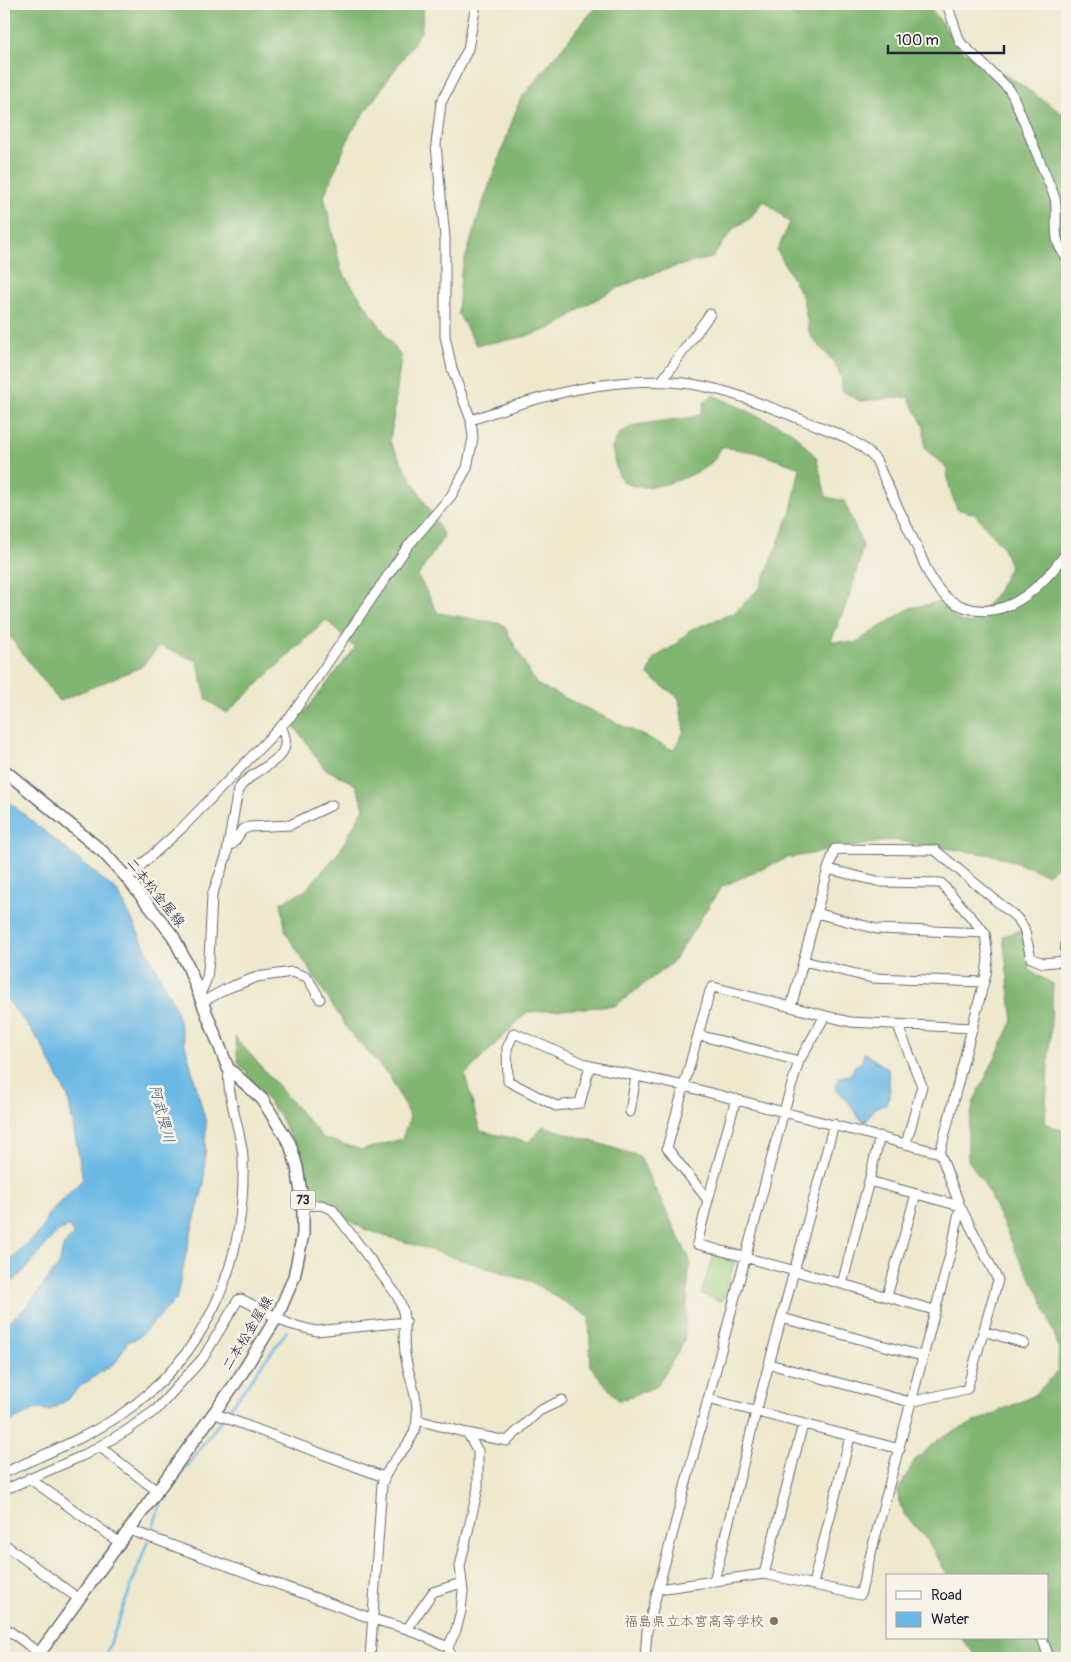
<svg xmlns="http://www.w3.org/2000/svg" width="1071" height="1662" viewBox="0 0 1071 1662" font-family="Pangolin,'Klee One',sans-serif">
	<rect width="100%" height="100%" fill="#f7f3e8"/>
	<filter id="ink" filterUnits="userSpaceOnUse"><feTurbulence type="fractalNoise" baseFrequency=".02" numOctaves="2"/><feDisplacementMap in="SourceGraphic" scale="10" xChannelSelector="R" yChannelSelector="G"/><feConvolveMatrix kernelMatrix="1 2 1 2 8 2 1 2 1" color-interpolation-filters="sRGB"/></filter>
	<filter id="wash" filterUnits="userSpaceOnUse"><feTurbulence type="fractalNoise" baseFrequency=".0096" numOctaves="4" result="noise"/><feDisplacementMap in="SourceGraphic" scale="20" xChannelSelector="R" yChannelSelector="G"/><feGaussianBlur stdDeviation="1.12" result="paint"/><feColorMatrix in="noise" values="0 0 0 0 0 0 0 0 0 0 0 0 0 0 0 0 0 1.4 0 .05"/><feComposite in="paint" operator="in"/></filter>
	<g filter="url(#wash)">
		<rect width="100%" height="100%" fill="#eee8cd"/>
		<path fill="#a2d585" stroke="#627c60" d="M715 1253 735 1260 722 1301 701 1294Z"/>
		<path fill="#81b672" stroke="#526c56" d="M4 4H424L421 32 351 132 324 196 341 270 401 357 390 442 444 536 418 576 438 613 503 624 536 684 673 750 684 732 679 698 648 675 654 658 677 644 690 630 734 613 761 586 791 511 800 468 755 452 722 447C719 452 715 459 711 463 695 477 641 497 623 481 616 474 614 458 612 448L619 434 635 425 693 417 701 414 705 401 713 395 791 431 816 457 826 497 844 501 863 546 851 592 831 641 855 643 910 608 945 601 955 619 970 624 995 596 1010 567 1003 547 975 514 957 509 950 489 946 467 925 449 924 426 908 397 860 401 842 391V380L835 363 810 336 803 298 777 250 790 223 764 200 749 219 734 228 712 258C669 266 629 281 591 302 578 309 567 321 553 327 529 338 502 341 476 345L458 313 461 273 479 214 520 100 588 16 600 4H928L961 50 1017 82 1067 117V859L1047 874 998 856 892 840 787 858 721 887 673 962 615 1006 527 1012 465 1075 480 1131 529 1142 543 1126 639 1156 690 1260 684 1342 657 1386 619 1401 591 1367 589 1317 532 1282 364 1229 322 1204 280 1117 238 1062 235 1037 323 1138 362 1150 402 1139 410 1117 390 1077 349 1031 286 933 281 902 305 891 339 852 364 808 356 785 324 768 294 725 355 648 326 620 227 713 207 700 197 661 160 646 141 667 59 701 4 629Z
			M1024 929 1030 971 1053 984 1045 1123 1067 1132V1658H979L960 1638H1047V1576H948L928 1541 904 1514 897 1492 915 1460 942 1437 1035 1395 1058 1371 1059 1347 1039 1293 1019 1258 984 1183 968 1160V1130L974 1101 1013 1021 1003 936Z"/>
		<path fill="#6ab9e5" stroke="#466e90" d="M4 798 118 892 175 1007 206 1123 204 1185 190 1236 176 1300 137 1339 128 1341 116 1362 79 1387 67 1400 50 1410 36 1409 4 1425V1325L24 1310 59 1265 63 1247 73 1235 70 1226 56 1233 23 1272 4 1289V1266L42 1230 48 1214 83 1179 68 1097 40 1042 4 995Z
			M864 1053 888 1069 890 1094 885 1105 874 1108 866 1122 858 1118 853 1108 836 1088 839 1077 850 1075 855 1066 862 1062Z"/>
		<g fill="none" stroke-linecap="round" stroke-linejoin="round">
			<path stroke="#6ab9e5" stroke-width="2.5" d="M225 1415 287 1331
				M150 1535 162 1500 222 1419
				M105 1658 148 1540"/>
		</g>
	</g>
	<g filter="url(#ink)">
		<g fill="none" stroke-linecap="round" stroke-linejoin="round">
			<g stroke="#69676e" stroke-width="11">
				<path id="minor" d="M947 4 960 42 1009 89 1014 98 1055 198C1059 222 1050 239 1067 258
					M661 382 710 314
					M471 420C539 396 618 373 691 384 729 390 765 405 800 419 826 430 857 437 876 460 888 488 902 515 915 543 923 560 929 580 942 593 948 600 956 604 964 607 1008 623 1044 584 1067 552
					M233 844 242 830 249 827 290 825 332 805
					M828 869 835 849 935 850 1017 918 1024 928 1031 958 1043 963 1065 961 1067 926
					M127 878 181 829 291 716 408 546 451 496 467 468 473 438 471 420 452 369 445 336V238L436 145 441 103 468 49 476 4
					M816 913 877 929 985 933
					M804 961 872 978 984 982
					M199 997 207 978 209 960 212 895 226 857 238 790C252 766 300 762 281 727
					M202 1002 228 988 257 977 292 972 307 977 320 999
					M898 1026 922 1086 906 1144
					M698 1035 799 1061
					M590 1066 580 1103 556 1106 508 1081 507 1048 514 1033 590 1066 684 1086 940 1153
					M630 1112 636 1076
					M869 1181 880 1136
					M708 1200 736 1099
					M303 1206 321 1205 332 1209 396 1294C409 1317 402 1329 405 1353 408 1379 424 1406 414 1432 407 1451 390 1459 382 1484L370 1658
					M960 1206 869 1181 842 1284 697 1244 708 1200 667 1148 710 991 713 987 850 1022 973 1028
					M842 1284 934 1310
					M887 1296 916 1194
					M782 1318 922 1356
					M983 1331 1024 1343
					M769 1364 910 1402 967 1389 998 1280 960 1206 940 1153 986 974 988 959 985 933 941 883 881 882 828 869 791 1007
					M708 1399 900 1449
					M213 1413 384 1477
					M467 1433 507 1441 539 1411 562 1400
					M100 1447 157 1491
					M4 1473C42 1455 84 1439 119 1416 208 1356 246 1263 243 1158 243 1138 223 1084 230 1070
					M29 1478 120 1543
					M4 1490 84 1455 126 1431 157 1409 203 1358 238 1300 241 1299 289 1324 316 1331 406 1322
					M130 1530 373 1619 407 1629 448 1647 456 1630 461 1611 463 1591 460 1566 478 1488V1451L467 1433 417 1420
					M4 1544 79 1599
					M764 1574 803 1424
					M714 1581 756 1412 834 1124
					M813 1584 850 1437
					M658 1589 764 1574 860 1595 953 1243 960 1206
					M4 1627 39 1653
					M407 1629 433 1592 461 1583
					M1042 1638 1049 1658
					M448 1647 451 1658
					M645 1658 647 1631 658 1589 784 1111 799 1061 825 1016"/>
			</g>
			<g stroke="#69676e" stroke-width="14">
				<path id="major" d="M4 770 103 852 127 878 173 936 188 966 228 1068 262 1099 290 1144 297 1167 303 1206V1234L294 1277 277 1317 237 1381 36 1658"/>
			</g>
			<use href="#minor" stroke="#fff" stroke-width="9"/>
			<use href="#major" stroke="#fff" stroke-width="11"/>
		</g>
	</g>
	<circle fill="#8d6e63" stroke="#f7f3e8" stroke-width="2" cx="774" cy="1621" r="5"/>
	<g text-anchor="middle" stroke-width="5" stroke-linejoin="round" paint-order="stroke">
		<rect fill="#f7f3e8" stroke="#62616f" stroke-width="1" x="290.5" y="1190.5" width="25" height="19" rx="4"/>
		<g font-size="12" font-weight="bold" fill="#22223b">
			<text x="303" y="1204">73</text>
		</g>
		<g font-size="14" fill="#22223b" stroke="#f7f3e8">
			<text transform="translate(156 892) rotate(51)" y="5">二本松金屋線</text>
			<text transform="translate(247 1333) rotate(-59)" y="5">二本松金屋線</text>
		</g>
		<g font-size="14" fill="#785e54" stroke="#f7f3e8" text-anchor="end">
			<text x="764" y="1626">福島県立本宮高等学校</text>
		</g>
		<g font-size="15" font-style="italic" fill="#3b5776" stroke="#f7f3e8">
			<text transform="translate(162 1114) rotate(75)" y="5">阿武隈川</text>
		</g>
	</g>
	<rect width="1071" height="1662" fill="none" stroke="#f7f3e8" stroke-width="20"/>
	<rect x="886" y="1574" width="162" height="65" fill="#f7f3e8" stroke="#a29fa3"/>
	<rect x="896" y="1591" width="25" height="8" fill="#ffffff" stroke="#a29fa3"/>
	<text x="931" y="1600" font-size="15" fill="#22223b">Road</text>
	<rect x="896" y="1612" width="25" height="15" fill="#6ab9e5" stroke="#a29fa3"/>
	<text x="931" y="1624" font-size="15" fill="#22223b">Water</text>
	<path d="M888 45v8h116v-8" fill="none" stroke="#22223b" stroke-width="2.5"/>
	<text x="896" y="45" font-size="15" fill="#22223b" stroke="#f7f3e8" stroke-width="4" paint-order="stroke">100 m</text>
</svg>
